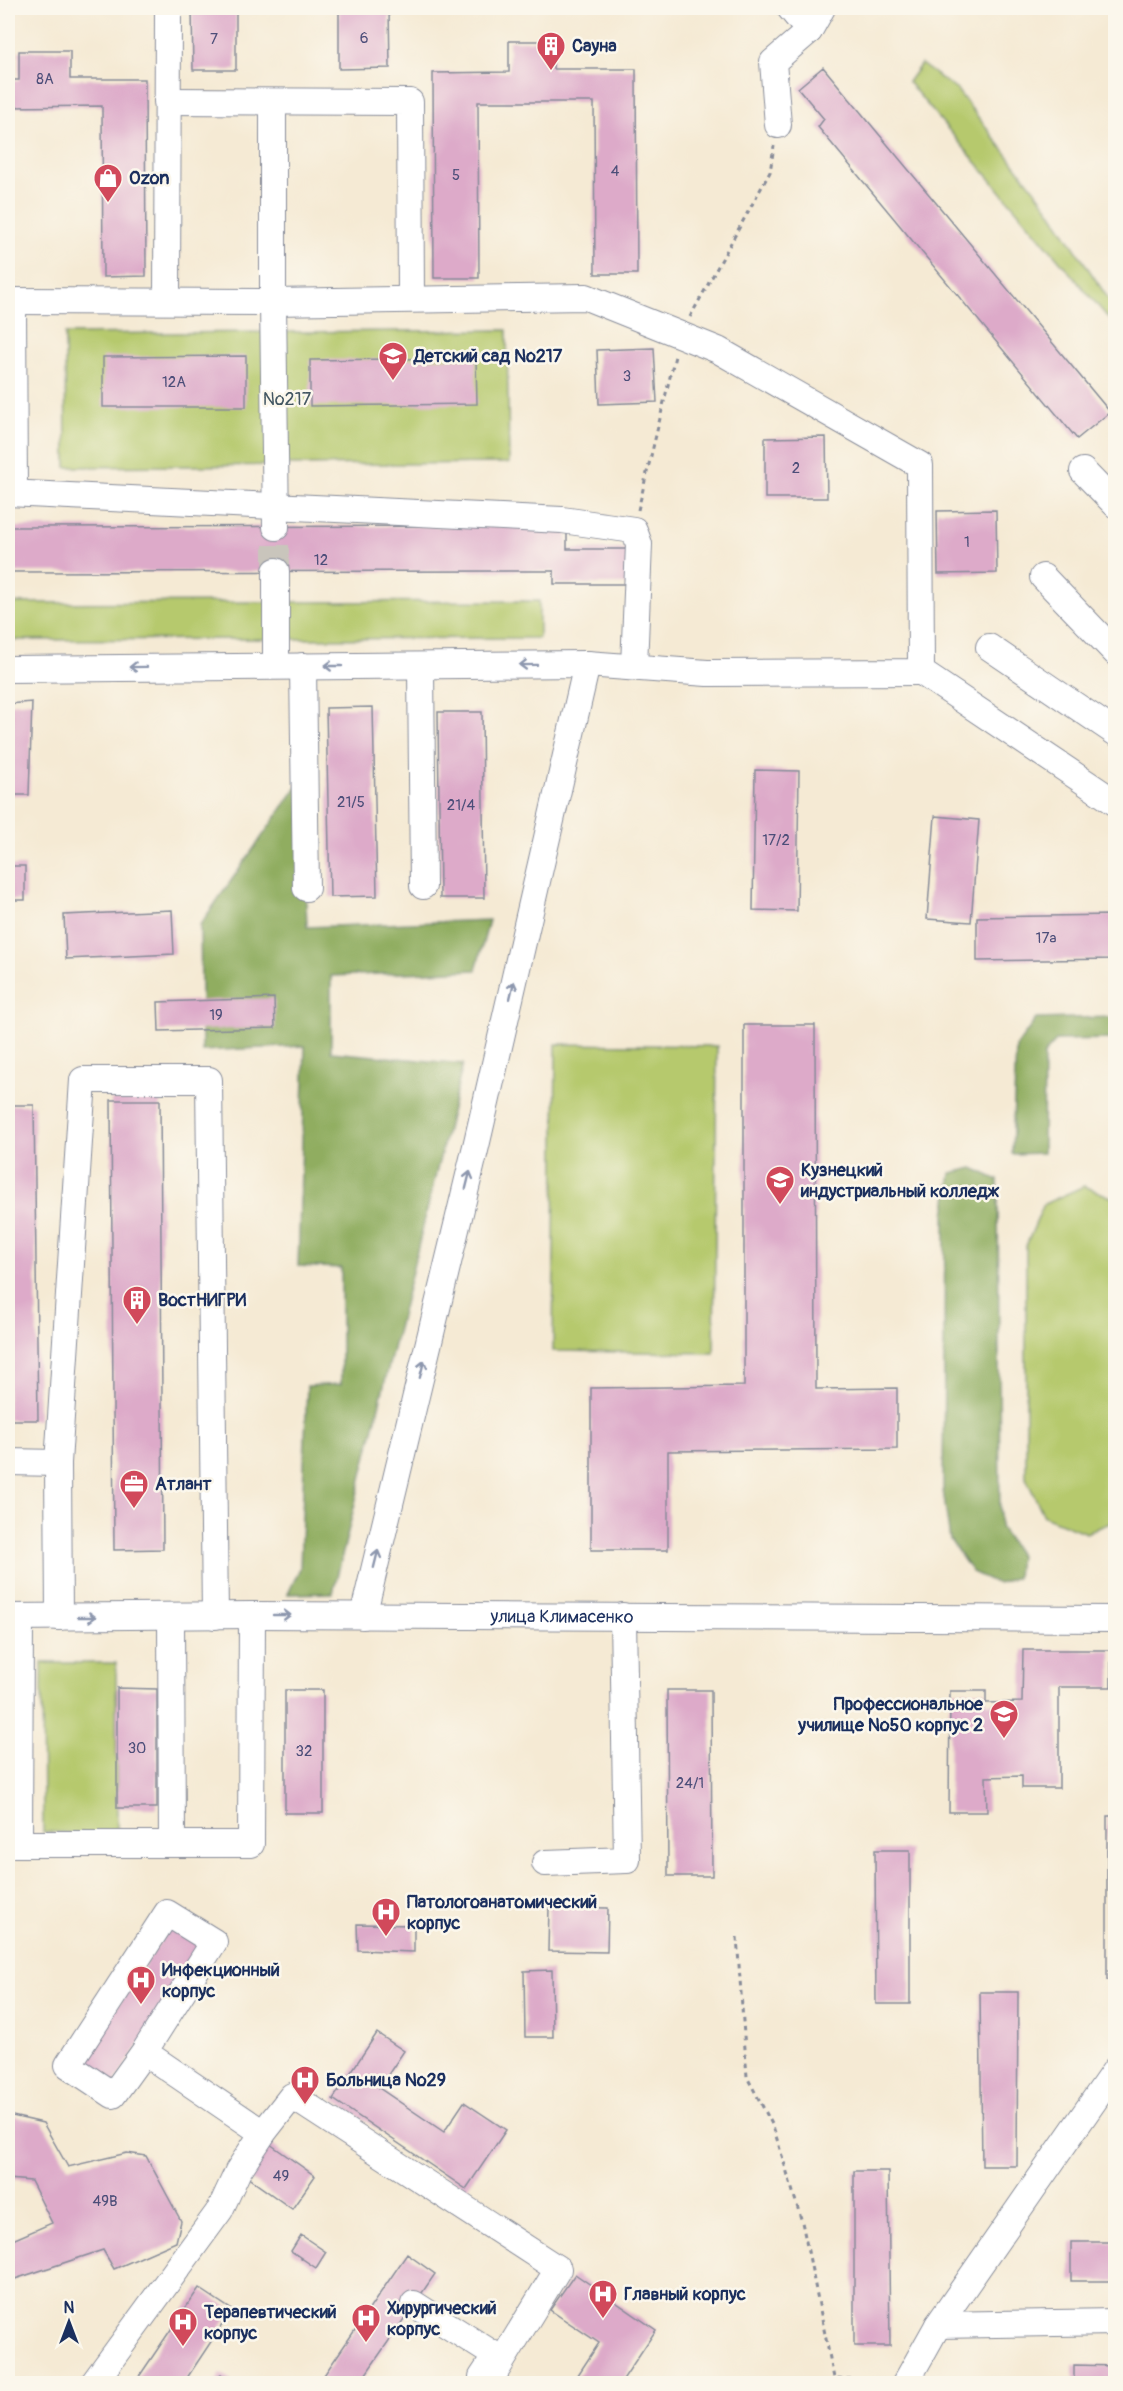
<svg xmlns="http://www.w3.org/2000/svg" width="1123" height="2391" viewBox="0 0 1123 2391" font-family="Pangolin,sans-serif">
	<rect width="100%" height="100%" fill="#fbf7ec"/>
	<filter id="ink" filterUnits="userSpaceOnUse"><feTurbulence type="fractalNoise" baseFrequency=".0167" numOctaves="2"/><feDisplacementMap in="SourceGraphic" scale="12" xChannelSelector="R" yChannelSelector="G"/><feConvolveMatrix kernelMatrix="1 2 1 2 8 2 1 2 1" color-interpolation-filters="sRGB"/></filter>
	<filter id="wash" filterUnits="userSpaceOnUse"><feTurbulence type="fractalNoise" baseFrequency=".008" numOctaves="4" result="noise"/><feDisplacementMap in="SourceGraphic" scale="24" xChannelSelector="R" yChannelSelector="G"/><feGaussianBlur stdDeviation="1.35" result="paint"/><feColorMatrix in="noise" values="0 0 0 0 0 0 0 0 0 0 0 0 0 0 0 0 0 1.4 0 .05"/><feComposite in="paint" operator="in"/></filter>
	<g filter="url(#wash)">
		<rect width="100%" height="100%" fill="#f5ead4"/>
		<path fill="#b6c96d" stroke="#687c66" stroke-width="1.5" d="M921 64 957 90 1047 206 1115 309V326L908 82Z
			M507 330 509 463 66 467 65 334Z
			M539 601V638L8 640V603Z
			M556 1044 717 1046 714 1353 553 1351Z
			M1084 1186 1116 1199 1115 1521 1086 1533 1044 1516 1026 1478V1246L1044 1204Z
			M42 1663H116L117 1834 43 1832Z"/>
		<path fill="#90ad60" stroke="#566e5f" stroke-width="1.5" d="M301 781 307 927 489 920 476 970 331 976V1052L463 1064 333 1593 288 1594 300 1568 307 1386 341 1384V1268L298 1266 305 1046 202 1051 200 925Z
			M1115 1017V1039L1057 1040 1044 1054 1043 1153 1012 1154 1016 1047 1036 1019Z
			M973 1168 998 1180 1000 1527 1019 1555 1017 1577 998 1584 972 1572 950 1540 943 1490 945 1215 951 1173Z"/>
		<g id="blocks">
			<path fill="#ddaac9" d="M192 8H236V70H193Z
				M339 8H389L390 68 339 69Z
				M509 41H553V69H636L637 274H595L594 102H478L479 278H434L433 73 509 72Z
				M19 51H70V79H145L146 276 103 277 102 106 8 107V80H19Z
				M823 67 1110 412 1077 439 818 127 824 119 798 88Z
				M654 348 657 402 599 404 597 350Z
				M246 356V407H103V357Z
				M476 358 477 404 310 406V360Z
				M826 437 827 498H765V438Z
				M996 510 997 573 938 574 937 511Z
				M567 526V549H634V584H554V571L8 572V527Z
				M32 702 29 795H8V704Z
				M373 707 377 896 330 897 326 708Z
				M438 712H482L484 898H440Z
				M755 770 799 771 797 911 753 910Z
				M935 816 979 820 971 922 927 919Z
				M8 866H25V900H8Z
				M172 910 174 954 66 959 64 915Z
				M1116 915V959L977 961V917Z
				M274 998 275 1028 159 1031 158 1002Z
				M744 1025H815L816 1389 897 1388V1449L668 1451V1550H591V1388L744 1386Z
				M111 1100H160L163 1549 114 1550Z
				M8 1105H34L38 1420H8Z
				M1023 1650H1111V1687H1059V1788H1022V1776L986 1777 987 1812H949L950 1691H986V1703L1022 1702Z
				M117 1688 157 1689V1808H117Z
				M285 1690H323V1813H285Z
				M667 1690H711L712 1876H668Z
				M1107 1816H1116V1980H1107Z
				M875 1850H910V2004H876Z
				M549 1907 608 1908 607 1952 548 1951Z
				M172 1924 205 1946 111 2087 78 2065Z
				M357 1924 414 1925V1952L358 1950Z
				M552 1970 553 2037H525L524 1971Z
				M980 1992H1018L1017 2166H982Z
				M377 2033 404 2051 379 2088 444 2132 464 2102 506 2130 466 2189 333 2099Z
				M8 2115 43 2123 68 2167 127 2153 146 2156 181 2221 176 2242 114 2269 103 2250 12 2280 8 2285V2242L52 2223 31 2181 8 2179Z
				M270 2144 315 2176 292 2209 247 2177Z
				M854 2171H888L890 2346H854Z
				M301 2235 326 2252 316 2268 291 2251Z
				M1071 2242H1116V2281H1071Z
				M407 2254 435 2274 359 2384H318Z
				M575 2274 656 2330 620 2384H572L599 2343 550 2310Z
				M199 2288 232 2310 183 2384H134Z
				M1074 2365 1116 2366V2384H1074Z
				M221 2374 235 2384H214Z"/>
		</g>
	</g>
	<g filter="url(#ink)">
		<use href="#blocks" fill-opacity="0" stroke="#888c99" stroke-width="1.5"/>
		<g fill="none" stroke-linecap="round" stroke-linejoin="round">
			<path stroke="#c9c5bc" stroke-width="26" stroke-dasharray="26 13" stroke-linecap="butt" d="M276 571V527"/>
			<g stroke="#888c99" stroke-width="28">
				<g id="minor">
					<path d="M790 8 809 31"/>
					<path d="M167 101 410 102 411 299"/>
					<path d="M778 125 773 62 809 31 822 8"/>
					<path d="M8 301 273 302 276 527"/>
					<path d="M13 301 14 493"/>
					<path d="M167 301 168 8"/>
					<path d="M1083 471 1116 505"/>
					<path d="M8 493 562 520 634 530 639 544 634 666"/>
					<path d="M276 571V666"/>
					<path d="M1043 577 1116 653"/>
					<path d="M989 647 1116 733"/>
					<path d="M303 666 306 888"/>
					<path d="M421 667 423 886"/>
					<path d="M8 669 587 664 707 673 921 672 920 465 718 350 586 297 273 302V102"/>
					<path d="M921 672 1116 803"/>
					<path d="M8 1462 58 1463 59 1617"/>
					<path d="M58 1463 83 1080H209L215 1616"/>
					<path d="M171 1616 172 1844"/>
					<path d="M363 1616 477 1142 587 664"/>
					<path id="s1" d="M8 1617 252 1615 1116 1619"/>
					<path d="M8 1844H251L252 1615"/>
					<path d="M19 1844 20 1617"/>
					<path d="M545 1863 627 1860 623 1616"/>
					<path d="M144 2052 113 2095 68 2065 167 1913 214 1942 144 2052 263 2133"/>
					<path d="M414 2304 496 2356 482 2377"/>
					<path d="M938 2325 1116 2322"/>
					<path d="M93 2384 220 2210 238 2171 263 2133 292 2096 558 2269 488 2384"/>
					<path d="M905 2384 938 2325 1116 2069"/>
				</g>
			</g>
			<path stroke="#888c99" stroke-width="3" stroke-dasharray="4.5 4.5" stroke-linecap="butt" d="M690 317 770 172 774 146
				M638 510 675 356
				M737 1937 747 2077 773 2126 802 2222 834 2378 883 2381"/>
			<use href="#minor" stroke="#fff" stroke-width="26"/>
		</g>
		<defs><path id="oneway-shaft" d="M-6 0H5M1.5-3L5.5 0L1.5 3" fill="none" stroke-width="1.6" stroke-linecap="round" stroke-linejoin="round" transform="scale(1.5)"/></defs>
		<g stroke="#8d97ae">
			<use href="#oneway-shaft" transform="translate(528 665) rotate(179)"/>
			<use href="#oneway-shaft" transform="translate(333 666) rotate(-180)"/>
			<use href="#oneway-shaft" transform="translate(138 667) rotate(179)"/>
			<use href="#oneway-shaft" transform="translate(512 990) rotate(-77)"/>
			<use href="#oneway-shaft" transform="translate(468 1180) rotate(-76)"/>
			<use href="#oneway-shaft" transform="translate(422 1369) rotate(-76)"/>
			<use href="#oneway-shaft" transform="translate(376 1559) rotate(-76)"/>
			<use href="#oneway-shaft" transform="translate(282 1615)"/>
			<use href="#oneway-shaft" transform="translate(87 1617)"/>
		</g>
	</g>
	<defs>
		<g id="building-pin" transform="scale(1.5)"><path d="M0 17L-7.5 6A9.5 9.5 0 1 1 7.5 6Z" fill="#d1495b" stroke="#fbf7ec"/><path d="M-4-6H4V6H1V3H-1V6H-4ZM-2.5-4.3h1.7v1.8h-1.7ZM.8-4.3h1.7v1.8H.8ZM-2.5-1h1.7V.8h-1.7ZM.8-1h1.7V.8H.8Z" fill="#fff"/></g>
		<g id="shop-pin" transform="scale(1.5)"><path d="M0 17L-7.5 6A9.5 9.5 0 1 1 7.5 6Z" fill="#d1495b" stroke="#fbf7ec"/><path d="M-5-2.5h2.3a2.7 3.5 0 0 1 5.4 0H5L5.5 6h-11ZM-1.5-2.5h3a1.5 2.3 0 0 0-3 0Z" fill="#fff"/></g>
		<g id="school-pin" transform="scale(1.5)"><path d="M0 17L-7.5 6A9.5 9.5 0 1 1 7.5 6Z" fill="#d1495b" stroke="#fbf7ec"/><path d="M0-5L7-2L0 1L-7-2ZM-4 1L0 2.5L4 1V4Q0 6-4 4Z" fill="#fff"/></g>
		<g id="university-pin" transform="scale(1.5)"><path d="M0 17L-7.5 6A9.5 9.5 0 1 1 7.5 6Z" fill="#d1495b" stroke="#fbf7ec"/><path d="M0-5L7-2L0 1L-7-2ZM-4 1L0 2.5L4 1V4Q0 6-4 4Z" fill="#fff"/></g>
		<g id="office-pin" transform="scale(1.5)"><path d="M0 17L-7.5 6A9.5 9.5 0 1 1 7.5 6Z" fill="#d1495b" stroke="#fbf7ec"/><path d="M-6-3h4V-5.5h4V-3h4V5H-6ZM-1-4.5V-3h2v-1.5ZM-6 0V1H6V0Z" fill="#fff"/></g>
		<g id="hospital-pin" transform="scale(1.5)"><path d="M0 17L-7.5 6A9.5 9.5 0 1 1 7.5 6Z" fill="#d1495b" stroke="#fbf7ec"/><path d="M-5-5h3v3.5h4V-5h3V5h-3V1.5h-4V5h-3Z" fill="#fff"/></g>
	</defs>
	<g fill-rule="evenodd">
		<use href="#building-pin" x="551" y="46"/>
		<use href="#shop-pin" x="108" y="178"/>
		<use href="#school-pin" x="393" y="356"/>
		<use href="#university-pin" x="780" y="1180"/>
		<use href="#building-pin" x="137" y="1300"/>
		<use href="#office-pin" x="134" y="1484"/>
		<use href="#university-pin" x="1004" y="1714"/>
		<use href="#hospital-pin" x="386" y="1912"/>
		<use href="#hospital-pin" x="141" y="1980"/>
		<use href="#hospital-pin" x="305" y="2080"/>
		<use href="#hospital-pin" x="603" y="2294"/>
		<use href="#hospital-pin" x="366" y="2318"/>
		<use href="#hospital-pin" x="183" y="2322"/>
	</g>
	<g text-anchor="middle" stroke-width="5" stroke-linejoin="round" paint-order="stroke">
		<g font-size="15" fill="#4c4e79">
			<text x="364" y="43">6</text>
			<text x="214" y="44">7</text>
			<text x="45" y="84">8А</text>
			<text x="615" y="176">4</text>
			<text x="456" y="180">5</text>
			<text x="627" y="381">3</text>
			<text x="174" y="387">12А</text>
			<text x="796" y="473">2</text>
			<text x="967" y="547">1</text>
			<text x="321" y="565">12</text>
			<text x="351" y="807">21/5</text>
			<text x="461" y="810">21/4</text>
			<text x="776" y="845">17/2</text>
			<text x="1046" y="943">17а</text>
			<text x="216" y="1020">19</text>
			<text x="137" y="1753">30</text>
			<text x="304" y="1756">32</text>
			<text x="690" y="1788">24/1</text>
			<text x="281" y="2181">49</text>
			<text x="105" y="2206">49В</text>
		</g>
		<g font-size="18" font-weight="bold" fill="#1b2f5e" stroke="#fbf7ec" text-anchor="start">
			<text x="572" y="52">Сауна</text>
			<text x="129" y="184">Ozon</text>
			<text x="414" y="362">Детский сад №217</text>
			<text x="801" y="1176">Кузнецкий<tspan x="801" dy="21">индустриальный колледж</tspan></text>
			<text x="158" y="1306">ВостНИГРИ</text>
			<text x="155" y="1490">Атлант</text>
			<text x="983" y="1710" text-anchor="end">Профессиональное<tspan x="983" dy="21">училище №50 корпус 2</tspan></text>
			<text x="407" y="1908">Патологоанатомический<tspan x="407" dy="21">корпус</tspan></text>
			<text x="162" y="1976">Инфекционный<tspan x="162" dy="21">корпус</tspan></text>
			<text x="326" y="2086">Больница №29</text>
			<text x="624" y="2300">Главный корпус</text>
			<text x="387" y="2314">Хирургический<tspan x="387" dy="21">корпус</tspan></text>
			<text x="204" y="2318">Терапевтический<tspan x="204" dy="21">корпус</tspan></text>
		</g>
		<g font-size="18" fill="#425662" stroke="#fbf7ec">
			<text x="287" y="405">№217</text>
		</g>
		<g font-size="18" fill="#1b2f5e" stroke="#fbf7ec">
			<text dy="6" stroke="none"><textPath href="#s1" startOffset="554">улица Климасенко</textPath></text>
		</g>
	</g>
	<rect width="1123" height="2391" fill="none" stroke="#fbf7ec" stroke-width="30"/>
	<g transform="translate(69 2322)" stroke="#fbf7ec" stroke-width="4.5" paint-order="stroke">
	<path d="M0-4.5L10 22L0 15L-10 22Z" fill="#1b2f5e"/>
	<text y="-9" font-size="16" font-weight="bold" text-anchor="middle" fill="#1b2f5e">N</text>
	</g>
</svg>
